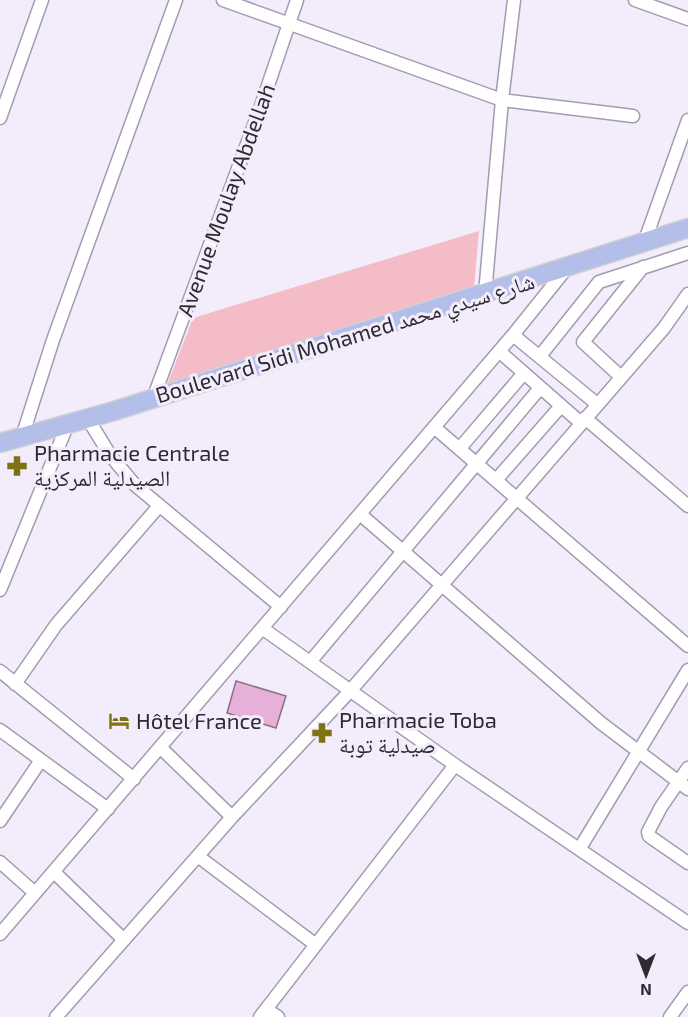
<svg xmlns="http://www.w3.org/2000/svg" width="688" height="1017" viewBox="0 0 688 1017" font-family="'Exo 2','Noto Naskh Arabic',sans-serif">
	<rect width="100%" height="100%" fill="#f3edfb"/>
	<path fill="#f4bcc6" d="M479 231 474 287 167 385 193 318Z"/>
	<path fill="#e7b0d9" stroke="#887382" stroke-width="1.5" d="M236 681 286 696 276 728 227 713Z"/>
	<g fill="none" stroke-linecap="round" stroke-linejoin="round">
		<g stroke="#a49ab1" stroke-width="15">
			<path id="minor" d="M223 0 502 100 633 116
				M635 0 688 19
				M0 118 42 0
				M644 243 688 120
				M485 294 502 100 514 0
				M513 335 597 404
				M499 351 581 423
				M540 356 599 282 688 253
				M621 377 583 342 643 267
				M153 399 261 106 297 0
				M585 418 688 506
				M88 419 110 455 135 485 281 607
				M434 427 688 646
				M22 437 53 340 176 0
				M460 448 524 373
				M496 480 561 406
				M360 514 601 723 688 789
				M0 590 67 426
				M262 628 455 765 688 923
				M310 662 540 388
				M0 671 134 779
				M15 684 56 625 159 506
				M0 730 108 809
				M160 747 232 817
				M688 768 661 807 648 832 649 836 688 863
				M0 821 41 760
				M580 848 688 670
				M199 857 316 945
				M0 862 35 893
				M54 872 124 940
				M0 934 513 335 566 269
				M266 1009 278 1017
				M56 1017 232 817 351 690 664 328 688 294
				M260 1017 455 765
				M670 1017 688 992"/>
		</g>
		<g stroke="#d1d0d2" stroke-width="21">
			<path id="primary" d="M0 443 114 411 688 228"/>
		</g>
		<use href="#minor" stroke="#fff" stroke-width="12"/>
		<use href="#primary" stroke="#b3bee9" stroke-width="18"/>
	</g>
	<defs>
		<g id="pharmacy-bare" transform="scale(1.62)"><path d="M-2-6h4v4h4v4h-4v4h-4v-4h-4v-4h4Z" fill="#7e7212" stroke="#f3edfb" stroke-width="2.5" paint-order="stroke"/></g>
		<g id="hotel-bare" transform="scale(1.62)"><path d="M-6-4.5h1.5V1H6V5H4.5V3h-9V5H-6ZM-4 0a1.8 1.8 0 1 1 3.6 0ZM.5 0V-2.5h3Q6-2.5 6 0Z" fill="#7e7212" stroke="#f3edfb" stroke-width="2.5" paint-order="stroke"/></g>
	</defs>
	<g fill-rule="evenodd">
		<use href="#pharmacy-bare" x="17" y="466"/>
		<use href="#hotel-bare" x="119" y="721"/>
		<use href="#pharmacy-bare" x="322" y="733"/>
	</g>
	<g text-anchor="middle" stroke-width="6" stroke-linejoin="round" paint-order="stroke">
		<g font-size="22" fill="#2e2a33" stroke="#f3edfb">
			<text transform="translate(226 200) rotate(-70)" y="8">Avenue Moulay Abdellah</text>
			<text transform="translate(345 338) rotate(-17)" y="8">Boulevard Sidi Mohamed شارع سيدي محمد</text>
		</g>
		<g font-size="22" fill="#2e2a33" stroke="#f3edfb" text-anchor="start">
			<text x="34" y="461">Pharmacie Centrale<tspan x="34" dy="25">الصيدلية المركزية</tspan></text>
			<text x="339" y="728">Pharmacie Toba<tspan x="339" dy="25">صيدلية توبة</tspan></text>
			<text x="136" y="729">Hôtel France</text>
		</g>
	</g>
	<g transform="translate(646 975) rotate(180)" stroke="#f3edfb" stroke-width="4.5" paint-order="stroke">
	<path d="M0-4.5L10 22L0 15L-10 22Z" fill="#2e2a33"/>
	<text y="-9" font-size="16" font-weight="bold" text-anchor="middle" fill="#2e2a33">N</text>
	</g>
</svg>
